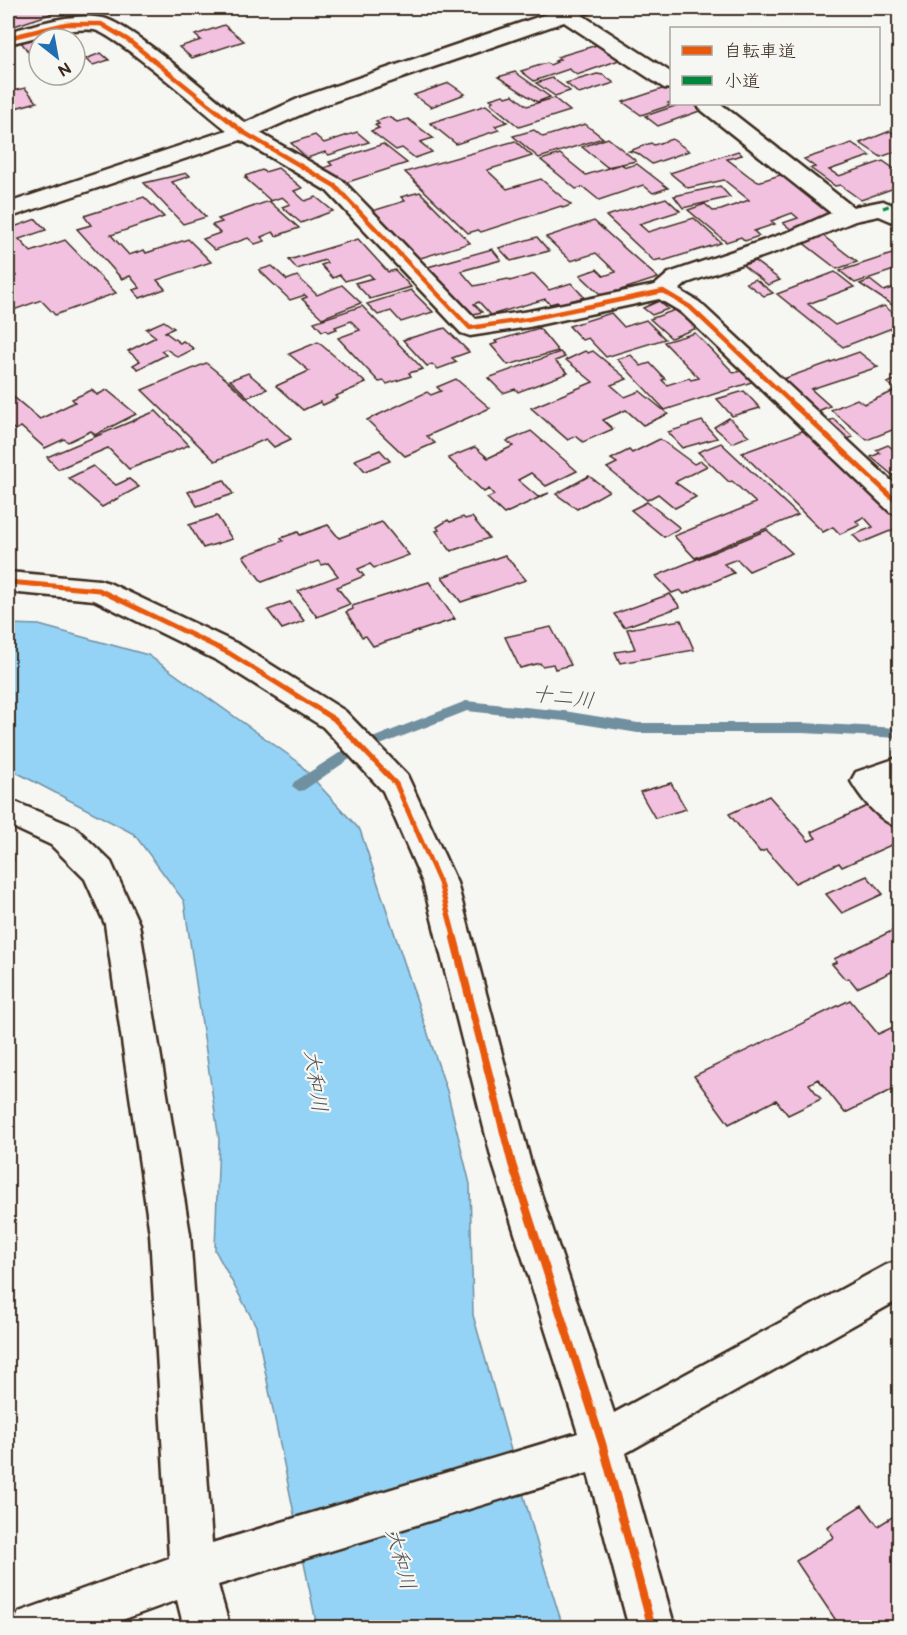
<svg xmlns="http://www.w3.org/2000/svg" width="907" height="1635" viewBox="0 0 907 1635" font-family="'Balsamiq Sans','Klee One',sans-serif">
	<rect width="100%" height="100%" fill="#f6f6f2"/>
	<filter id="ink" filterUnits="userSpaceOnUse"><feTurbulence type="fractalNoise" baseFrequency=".0167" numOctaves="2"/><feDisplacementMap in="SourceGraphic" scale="12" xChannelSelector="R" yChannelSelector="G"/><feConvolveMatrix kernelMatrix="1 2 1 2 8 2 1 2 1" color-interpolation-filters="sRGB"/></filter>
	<g filter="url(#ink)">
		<path fill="#94d3f5" stroke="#708f9f" stroke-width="1.5" d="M8 624 39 625 148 655 297 761 360 830 447 1091 470 1184 473 1315 539 1550 563 1627H317L256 1326 215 1250 219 1140 184 901 134 834 8 768Z"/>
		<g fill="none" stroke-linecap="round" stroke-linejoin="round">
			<path fill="#708f9f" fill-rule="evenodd" d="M466 701 564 711 638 723H803L900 728V738L803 733H638L564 721 467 711 357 754 304 790 299 791 292 786 294 782 347 748Z"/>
		</g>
		<path fill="#f3c1e0" stroke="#3b2a1e" stroke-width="1.5" d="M8 8H44L51 14 8 28Z
			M224 25 244 41 192 58 179 47 201 40 195 35Z
			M65 33 69 39H39V51L29 53 21 42Z
			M600 44 622 59 577 75 569 69 534 81 521 71 547 63 550 65 557 62 555 61 560 59 557 57Z
			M101 53 109 60 93 65 85 59Z
			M515 72 550 97 537 102 498 77Z
			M597 74 603 75 614 83 579 94 566 83Z
			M552 78 570 91 555 96 536 83Z
			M449 83 465 94 431 107 414 95Z
			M25 88 37 102 8 110V92Z
			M665 88 672 92V102L668 103 671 105 641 115 623 102Z
			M503 95 506 97 513 95 527 106 554 98 570 111 519 127 490 103 493 101 490 99Z
			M681 104H697L705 109 658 126 645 116Z
			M486 105 507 122 495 126 499 130 456 144 430 123Z
			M389 117 397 122 408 119 433 138 420 142 432 152 415 158 402 148 396 150 371 131 379 128 375 125 379 124 376 121Z
			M585 124 603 138 539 158 513 136 534 130 543 137Z
			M890 131 900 138V150L881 157 860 143Z
			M357 132 369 142 329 155 325 152 307 158 291 143 315 135 324 143Z
			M608 138 636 161 607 167 582 147Z
			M672 139 689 151 652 164 637 153 629 151 651 143 654 145Z
			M515 141 532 156 487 170 507 189 541 179 571 205 563 208 561 206 481 232 478 230 468 233 405 172Z
			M852 143 870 156 829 170 839 176 883 161 900 173V186L861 200 840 185 835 186 810 168 815 167 804 159Z
			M383 144 407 163 342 184 324 168 332 165 329 162Z
			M738 151 742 155 727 159 749 176 758 182 783 174 836 215 792 230 783 223 798 218 792 213 771 221 775 224 754 231 759 236 745 241 741 237 726 242 688 210 705 204 713 211 721 210 749 200 724 180 688 188 670 173Z
			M560 154 586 175 621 164 626 167 637 164 668 188 653 193 643 185 599 200 583 187 576 189 541 160Z
			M278 168 302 188 294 191 305 201 316 197 333 211 301 223 282 207 290 204 282 197 271 201 245 178H247L245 176 262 170 265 172Z
			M187 173 190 176 172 182 206 217 183 224 144 183Z
			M720 186 730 197 683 208 674 196Z
			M420 192 470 243 414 260 369 212 405 201 401 197Z
			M144 197 164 217 111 235 129 255 144 250 146 253 188 239 211 262 157 280 165 289 140 298 133 290 140 288 130 276 122 279 77 229 91 225 84 216Z
			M666 198 680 211 639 224 648 232 694 218 721 243 663 261 661 259 654 261 606 216Z
			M269 201 299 228 276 236 273 232 261 237 265 241 255 244 248 238 215 250 203 239 220 233 212 225 222 222 218 219Z
			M36 219 46 230 19 239 31 252 65 240 116 293 55 315 41 300 8 312V279L16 276 8 266V229Z
			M594 221 658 278 602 296 580 275 597 269 604 276 616 272 596 253 571 261 546 237Z
			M822 235 857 262 837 269 802 242Z
			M537 237 549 251 511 261 499 248Z
			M358 239 388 272 395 270 411 287 370 299 355 283 373 278 369 274 345 281 340 275 333 278 321 265 327 263 325 260 297 269 289 260Z
			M492 249 501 260 461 271 474 286 508 279 510 281 534 274 549 290 571 283 584 297 559 305 557 302 550 304 545 299 491 315 479 302 474 304 482 312 469 315 428 267Z
			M895 253 900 256V268L855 283 840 271Z
			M752 259 780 280 768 285 740 263Z
			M272 266 287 280 297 276 317 295 342 285 361 303 322 318 302 299 307 297 305 295 290 300 259 270Z
			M835 272 854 287 808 304 835 325 884 306 900 318V325L843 347 777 294Z
			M755 279 773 293 764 296 746 283Z
			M870 280 884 291 900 285V310L860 284Z
			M411 290 433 312 401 322 391 311 378 315 367 304Z
			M659 301 668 309 652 315 643 308Z
			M362 306 423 369 409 373 411 376 387 384 384 381 379 382 338 338 360 330 351 321 335 327 337 329 328 332 326 330 322 331 314 322Z
			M675 310 697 328 671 338 650 319Z
			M611 313 624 327 646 320 665 339 606 357 588 338 582 340 569 326Z
			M164 321 174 328 165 332 180 343 183 341 194 349 178 357 166 349 161 351 166 355 138 369 133 365 140 361 128 351 156 337 146 329Z
			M445 328 469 352 452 358 457 362 438 369 432 364 427 366 403 340Z
			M539 328 558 351 508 365 491 345 497 343 495 341Z
			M695 333 734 373 743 370 755 381 665 410 617 359 631 355 641 366 650 363 665 379 662 380 667 385 689 378 691 380 699 378 664 342Z
			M318 342 366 383 336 396 338 398 323 405 320 402 303 410 276 386 309 371 289 354Z
			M585 351 588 353 593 351 627 379 611 385 625 397 640 391 668 414 643 425 626 410 603 420 613 429 583 442 576 436 568 440 531 408 593 382 566 360Z
			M560 352 565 357 555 361 568 373 518 392 515 389 503 393 488 378Z
			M859 352 878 367 811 389 830 406 818 411 783 379Z
			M206 363 227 380 291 439 274 447 266 439 215 461 142 390Z
			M248 373 267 389 248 397 230 380Z
			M900 378V427L867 440 831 410 857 399 864 404 897 390 887 383Z
			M456 379 490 408 427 436 435 443 405 456 367 420 427 392 431 395 441 391 437 387Z
			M92 390 97 395 107 390 136 414 95 435 91 431 68 442 64 439 45 448 21 427 15 430 8 424V395L10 394 40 419 75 402 72 399Z
			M744 391 760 408 732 416 717 399Z
			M156 411 189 445 129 469 108 448 58 469 47 457Z
			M729 418 749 436 732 443 714 427Z
			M834 419 853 437 845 440 825 422Z
			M702 421 717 438 682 448 668 432Z
			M805 430 900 519V527L861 543 853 535 873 527 864 517 856 521 860 525 840 534 833 527 823 532 742 453Z
			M531 431 577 471 546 486 531 473 518 480 538 497 549 493 504 514 487 498 494 495 489 489 484 492 448 458 475 447 488 458 513 446 507 441Z
			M660 439 694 464 701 461 707 466 675 482 696 497 675 508 658 494 647 500 607 468 617 463 611 459 629 450 632 453Z
			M721 443 798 515 695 558 674 536 756 503 732 481 729 482 698 452Z
			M888 445 893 449 900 446V478L897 479 871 457 880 453 876 450Z
			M380 450 390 461 365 471 355 460Z
			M93 466 116 485 129 479 139 487 102 507 69 478Z
			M589 476 609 491 577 509 556 494Z
			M224 480 233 494 197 506 188 492Z
			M647 502 680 528 664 537 631 510Z
			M217 516 232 539 203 548 189 525Z
			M463 517 465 519 472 517 489 538 451 551 436 531 439 530 437 527 448 520 450 522Z
			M382 522 409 555 374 568 370 564 358 569 364 576 337 587 350 604 317 617 298 591 338 576 328 563 322 565 318 561 262 582 243 556 283 541 281 538 298 532 300 535 328 525 339 538Z
			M767 530 792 553 749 571 737 559 724 564 734 573 684 594 680 590 672 593 656 576Z
			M505 555 526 580 461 602 442 577Z
			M429 582 455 619 373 646 366 636 362 637 346 612 353 609 352 606Z
			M670 594 680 607 624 627 614 614Z
			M290 602 304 621 282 629 268 610Z
			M681 620 694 650 620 663 615 652 635 649 627 629Z
			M551 627 571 665 555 669 553 664 542 666 540 663 520 668 505 637Z
			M671 783 686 809 655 818 640 792Z
			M769 796 809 841 816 838 811 832 876 802 900 827V841L842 867 839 863 795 883 766 850 760 852 729 814Z
			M8 837 14 860 8 862Z
			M867 876 883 894 842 913 826 894Z
			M900 927V968L857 988 849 978 845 979 832 964 837 962 834 959Z
			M850 1000 878 1034 900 1024V1086L845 1113 818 1079 809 1084 821 1099 788 1115 776 1100 729 1124 694 1076Z
			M862 1505 878 1526 900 1512V1628H841L796 1561 834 1537 827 1527Z"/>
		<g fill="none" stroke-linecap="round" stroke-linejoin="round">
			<g stroke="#3b2a1e" stroke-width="5">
				<path id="minor" d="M564 8H593L590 12 582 15 672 73V89L664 88 564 22 318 107 260 133 343 181 476 319 529 311 655 285 669 273 791 231 831 213 700 109 697 104H721L853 207 883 201 900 208V225L879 216 855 221 807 241 687 283 679 290 699 302 900 489V514L890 512 681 312 659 299 529 327 470 336 461 333 327 191 241 140 8 218V203L227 130C205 113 114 33 94 30 65 27 36 38 8 44V32C38 24 72 12 103 18 131 24 218 101 245 123L302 97Z
					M8 572 99 580 109 583 240 645 345 711 407 775 457 883 531 1164 614 1413 886 1265 900 1260V1299L626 1453 675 1628H629L588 1473 218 1585 230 1628H184L177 1600 100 1628H12L19 1612 169 1558 150 1234 105 924 85 879 51 845 8 825V799L75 827 111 862 139 924 190 1234 212 1543 578 1433 493 1164 423 883 383 791 323 727 218 661 94 600 8 592Z
					M900 757V782L891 785 900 794V828C880 822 861 799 851 781L856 772Z"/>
			</g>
			<use href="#minor" fill="#f6f6f2" fill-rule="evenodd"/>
			<path stroke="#00873e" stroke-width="3" stroke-dasharray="6 3" stroke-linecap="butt" d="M883 208 900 202"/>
			<g stroke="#f6f6f2" stroke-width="8">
				<path id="cycleway-far2" d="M8 38 66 24H101L128 40 243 132 335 186 470 328 529 319 663 291 690 307 797 408"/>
			</g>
			<g stroke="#f6f6f2" stroke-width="9">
				<path id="cycleway-far1" d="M795 406 900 505
					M8 582 99 590 229 653 334 719 396 784 440 883 455 940"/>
			</g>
			<g stroke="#f6f6f2" stroke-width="11">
				<path id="cycleway" d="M454 938 512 1164 602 1443 652 1628"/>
			</g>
			<use href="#cycleway-far2" stroke="#e8590c" stroke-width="4.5"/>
			<use href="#cycleway-far1" stroke="#e8590c" stroke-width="5"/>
			<use href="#cycleway" stroke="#e8590c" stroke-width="8"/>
		</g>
	</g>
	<g text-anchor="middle" stroke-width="4.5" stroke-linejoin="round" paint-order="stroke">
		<g font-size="21" font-style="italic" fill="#515454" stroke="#f6f6f2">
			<text transform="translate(563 697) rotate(7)" y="7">十二川</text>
			<text transform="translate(316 1081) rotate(82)" y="7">大和川</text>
			<text transform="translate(401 1559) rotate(75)" y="7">大和川</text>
		</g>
	</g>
	<rect width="907" height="1635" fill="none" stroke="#f6f6f2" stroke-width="30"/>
	<rect x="15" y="15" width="877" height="1605" fill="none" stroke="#3b2a1e" stroke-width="2" filter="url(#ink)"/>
	<rect x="670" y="27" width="210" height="78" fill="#f6f6f2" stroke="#aba49d" stroke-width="1.5"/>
	<rect x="682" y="46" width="30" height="9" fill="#e8590c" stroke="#aba49d" stroke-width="1.5"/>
	<text x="724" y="57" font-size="18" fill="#3b2a1e">自転車道</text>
	<rect x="682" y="76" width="30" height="9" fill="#00873e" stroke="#aba49d" stroke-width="1.5"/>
	<text x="724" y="87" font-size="18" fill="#3b2a1e">小道</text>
	<g transform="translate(57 57) rotate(149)"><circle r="28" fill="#f6f6f2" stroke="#aba49d" stroke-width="1.5"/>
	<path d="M0-4.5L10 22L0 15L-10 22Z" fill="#1f6fb2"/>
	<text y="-9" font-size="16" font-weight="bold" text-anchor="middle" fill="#3b2a1e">N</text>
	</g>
</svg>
